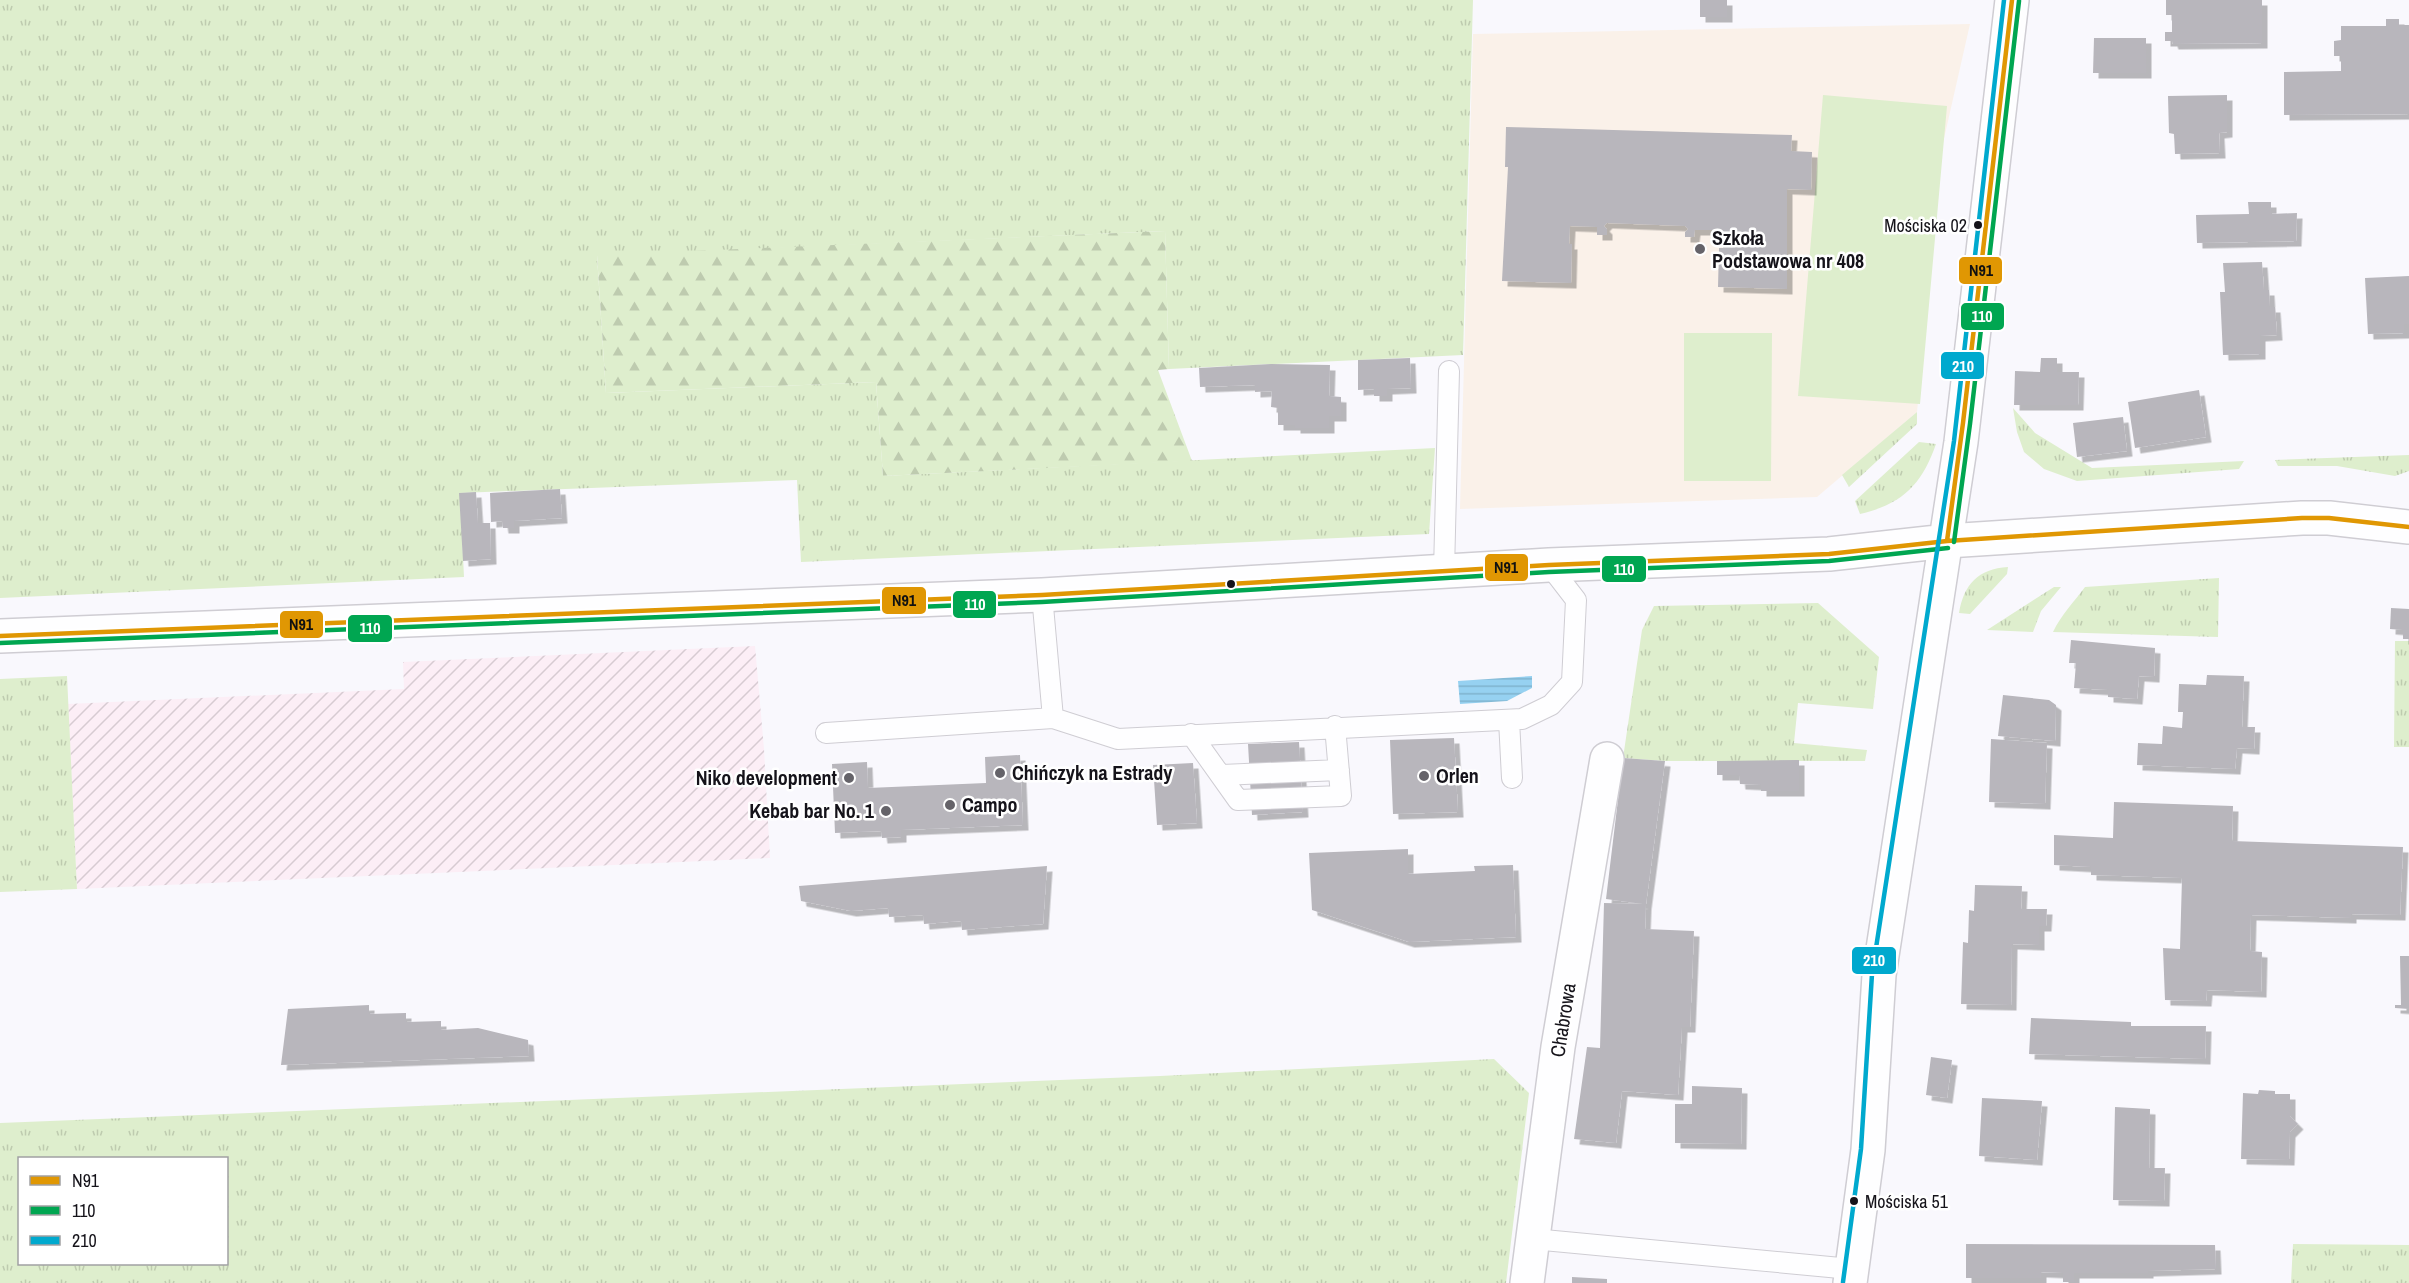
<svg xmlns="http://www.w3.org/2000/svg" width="2409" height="1283" viewBox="0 0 2409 1283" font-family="'Archivo Narrow',sans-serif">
	<defs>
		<pattern id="industrial-furrows" width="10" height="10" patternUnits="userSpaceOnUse" patternTransform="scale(1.5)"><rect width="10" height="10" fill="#fceef6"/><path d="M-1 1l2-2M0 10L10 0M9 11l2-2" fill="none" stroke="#d7cbd2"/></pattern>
		<pattern id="grass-tufts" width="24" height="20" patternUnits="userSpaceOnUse" patternTransform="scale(1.5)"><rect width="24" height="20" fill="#deeecd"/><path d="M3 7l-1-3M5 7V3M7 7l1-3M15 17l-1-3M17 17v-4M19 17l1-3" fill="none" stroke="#becbaf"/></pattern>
		<pattern id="forest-firs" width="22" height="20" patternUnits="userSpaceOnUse" patternTransform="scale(1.5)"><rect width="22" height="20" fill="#deeecd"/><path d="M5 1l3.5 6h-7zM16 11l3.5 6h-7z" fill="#becbaf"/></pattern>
		<pattern id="water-rules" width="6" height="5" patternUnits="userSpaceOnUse" patternTransform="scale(1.5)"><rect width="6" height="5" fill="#96d1f1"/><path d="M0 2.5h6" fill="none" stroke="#80b3ce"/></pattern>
		<filter id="shadow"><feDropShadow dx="5.5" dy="5.5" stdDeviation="0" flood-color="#0004"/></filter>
	</defs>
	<rect width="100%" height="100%" fill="#f9f8fd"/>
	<path fill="url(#industrial-furrows)" d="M755 646 764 749 770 858 77 889 68 704 404 689 403 662Z"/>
	<path fill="#faf1e9" d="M1970 24 1943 143 1917 412 1817 497 1460 509 1473 34Z"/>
	<path fill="url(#grass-tufts)" fill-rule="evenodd" d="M0 0H1473L1463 355 1169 369 1165 231 597 256 606 393 876 382 883 476 1435 448 1429 534 801 562 797 480 460 493 464 577 0 598Z
		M2013 408 2035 433 2092 468 2244 461 2239 469 2077 481 2044 469 2024 452 2017 432Z
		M1917 412V424L1849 487 1842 475Z
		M1919 442 1936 444C1922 484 1903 504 1860 514L1855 501Z
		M2409 455V471L2395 476 2337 466H2278L2275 460Z
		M2008 567 2007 574 1970 614 1959 613C1964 584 1978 569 2008 567Z
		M2219 578 2218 637 2053 632C2061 615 2074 602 2085 587Z
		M2054 587H2061L2041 611 2033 632 1987 630Z
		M1818 603 1879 657 1873 709 1798 703 1794 743 1867 750 1865 761H1665L1623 758 1642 630 1654 606Z
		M2395 641H2409V747H2394Z
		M67 676 77 889 0 892V679Z
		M1494 1059 1529 1093 1506 1283H0V1123L1160 1076ZM226 1158V1264H20V1158Z
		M2293 1244 2409 1245V1283H2291Z"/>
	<path fill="url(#forest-firs)" d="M1165 231 1169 369 1158 370 1192 461 883 476 876 382 606 393 597 255Z"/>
	<path fill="#deeecd" d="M1823 95 1947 106 1920 404 1798 396Z
		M1684 333H1772L1771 481H1684Z"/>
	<path fill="url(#water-rules)" d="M1532 676V688L1507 701 1460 704 1458 681Z"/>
	<path fill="#b8b6bc" filter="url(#shadow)" d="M1700 0H1727V17H1700Z
		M2166 0H2262V43L2173 44 2172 41H2165V32H2172V15H2166Z
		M2386 19H2399V25H2409V114L2284 115V72L2341 71V56H2334V41L2341 40V26H2386Z
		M2094 38H2146V73H2093Z
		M2227 95V132L2219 133 2220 153 2175 154 2174 134 2169 133 2168 96Z
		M1506 127 1792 135 1791 151 1812 152 1811 190 1787 189V289L1718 287 1719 248H1723V230H1695L1694 237H1685V232L1688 229 1685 226 1607 223 1604 226 1607 229V235H1597V227L1570 226 1569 244H1572L1571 283 1502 281 1508 167H1505Z
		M2248 202H2271V214L2297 213 2296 241 2197 243 2196 215 2249 214Z
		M2262 262 2264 290H2269L2270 307H2275L2277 335 2260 336V354L2223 355 2220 292H2225L2223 263Z
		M2409 276V324H2404V333L2368 334 2365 278Z
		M1410 358 1411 388 1387 389V396H1374V389L1358 390V360Z
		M2041 358H2057V372H2079L2078 405H2014L2015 371 2040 372Z
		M1271 364 1330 365 1329 396 1341 397V416H1329V428H1295V425H1278V408L1271 407 1272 391 1255 392V385L1200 387 1199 368Z
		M2199 390 2206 437 2135 448 2128 402Z
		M2123 417 2127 451 2077 457 2073 423Z
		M560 489 562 518 514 521V528H503L502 521 491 522 490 493Z
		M476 492 478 523H490L491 559 463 561 459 493Z
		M2391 608 2409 609V639H2403V630L2390 629Z
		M2071 640 2155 648 2154 677 2139 676 2137 699 2108 697V690L2074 688 2076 663H2069Z
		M2207 675 2244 676 2242 727H2255L2254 749 2237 748 2235 769 2137 765 2138 743 2162 744 2163 726 2182 728 2183 712H2178L2179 684 2206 685Z
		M2003 695 2049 700 2056 705 2055 741 1998 736Z
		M1454 738 1458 812 1393 814 1390 740Z
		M1991 739 2047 743 2045 804 1989 802Z
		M1299 742 1303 812 1252 815 1248 744Z
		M1020 755 1023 825 901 830V837L882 838 881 831 835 833 832 764 867 762 868 788 986 783 985 757Z
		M1623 758 1665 761 1646 904 1645 929 1694 931 1690 1027H1682L1678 1095 1622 1091 1616 1143 1574 1139 1587 1047 1600 1048 1604 903 1643 904 1606 899Z
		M1799 760V791H1761V785L1740 784 1739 775H1717V761Z
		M1193 763 1197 823 1157 825 1153 765Z
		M2114 802 2233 806 2232 841 2403 847 2400 915 2351 914V918L2251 915 2250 951 2262 952 2261 992 2207 990 2206 1001 2165 1000 2163 948 2180 949 2182 878 2091 875V867L2054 865V835L2113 838Z
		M1408 849V874L1475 871 1474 866 1513 865 1516 937 1409 942 1312 910 1309 853Z
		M1047 866 1043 924 962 930 961 921 924 924 923 915 889 917 888 908 851 911 801 901 799 886Z
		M1975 885 2022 886 2021 909H2047L2046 926H2039V945L2012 944 2011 1005 1961 1004 1963 942 1968 943 1969 910 1974 911Z
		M2400 956H2409V1009L2395 1008V1005H2401Z
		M369 1005V1014L406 1013V1022L441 1021V1030L478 1028 528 1040 529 1056 281 1065 288 1009Z
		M2031 1018 2131 1022V1026H2206L2205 1059 2029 1054Z
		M1931 1057 1952 1060 1947 1098 1926 1095Z
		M1692 1086 1742 1088 1741 1144 1675 1143V1104H1692Z
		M2259 1090 2275 1091V1094H2290V1116L2298 1124 2290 1132 2289 1160 2241 1159 2243 1093 2258 1094Z
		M1982 1098 2042 1101 2037 1160 1979 1156Z
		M2115 1107 2150 1109 2149 1168H2165L2164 1201 2113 1200Z
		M1966 1244 2215 1245 2216 1269 2148 1271V1273H2074V1282H2063V1273L2041 1272V1278H1966Z
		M1572 1277 1607 1279V1283H1572Z"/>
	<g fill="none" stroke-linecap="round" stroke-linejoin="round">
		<g stroke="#cfcdd3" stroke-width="22">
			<path id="service" d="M1444 571 1449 371
				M1042 595 1053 718 1118 739 1522 719 1551 705 1572 682 1576 600 1549 565
				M1509 720 1512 778
				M826 733 1053 718
				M1191 734 1238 800 1341 796 1335 726
				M1222 775 1339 770
				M1533 1239 1851 1269"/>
		</g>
		<g stroke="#cfcdd3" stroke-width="36">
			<path id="minor" d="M1527 1283 1558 1047 1607 759"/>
		</g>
		<g stroke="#cfcdd3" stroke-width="36">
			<path id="secondary" d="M0 636 1042 595 1549 565 1829 554 1947 541 2302 518H2329L2409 527
				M1850 1283 1868 1150 1879 975 1961 442 2012 0"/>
		</g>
		<use href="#service" stroke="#fefeff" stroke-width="20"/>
		<use href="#minor" stroke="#fefeff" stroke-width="33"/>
		<use href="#secondary" stroke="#fefeff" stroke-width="33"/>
		<g stroke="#fff" stroke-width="9">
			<path id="bus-1" d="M1947 541 1963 423 2012 0
				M0 636 1042 595 1549 565 1829 554 1947 541 2302 518H2329L2409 527"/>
		</g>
		<g stroke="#fff" stroke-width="9">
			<path id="bus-2" d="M1954 542 1970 424 2019 1
				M0 643 1042 602 1549 572 1829 561 1948 548"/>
		</g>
		<g stroke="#fff" stroke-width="9">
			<path id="bus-3" d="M1843 1282 1861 1149 1872 974 1954 441 2004 0"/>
		</g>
		<use href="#bus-1" stroke="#e09703" stroke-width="4.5"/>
		<use href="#bus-2" stroke="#00a651" stroke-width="4.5"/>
		<use href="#bus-3" stroke="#00a9ce" stroke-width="4.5"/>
	</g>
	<g fill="#15131a" stroke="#fff" stroke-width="2">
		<circle cx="1978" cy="225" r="5"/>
		<circle cx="1231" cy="584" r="5"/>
		<circle cx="1854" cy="1201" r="5"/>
	</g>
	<g fill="#656369" stroke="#fff" stroke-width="2">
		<circle cx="1700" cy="249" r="6"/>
		<circle cx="1000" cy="773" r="6"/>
		<circle cx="1424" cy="776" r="6"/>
		<circle cx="849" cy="778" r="6"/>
		<circle cx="950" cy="805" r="6"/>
		<circle cx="886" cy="811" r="6"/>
	</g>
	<g text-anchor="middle" stroke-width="5" stroke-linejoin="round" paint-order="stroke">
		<g font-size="18" fill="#15131a" stroke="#fff" text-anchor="end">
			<text x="1967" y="232">Mościska 02</text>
			<text x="1865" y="1208" text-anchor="start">Mościska 51</text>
		</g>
		<g font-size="20" font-weight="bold" fill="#15131a" stroke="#fff" text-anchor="start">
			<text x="1712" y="245">Szkoła<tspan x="1712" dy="23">Podstawowa nr 408</tspan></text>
			<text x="1012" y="780">Chińczyk na Estrady</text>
			<text x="1436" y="783">Orlen</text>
			<text x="837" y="785" text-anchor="end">Niko development</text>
			<text x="962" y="812">Campo</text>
			<text x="874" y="818" text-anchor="end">Kebab bar No. 1</text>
		</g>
		<g font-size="20" fill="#15131a" stroke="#fff">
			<text transform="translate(1563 1020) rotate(-81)" y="7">Chabrowa</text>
		</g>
	</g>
	<g stroke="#fff" stroke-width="2">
		<rect x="1958" y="256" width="45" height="29" rx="6" fill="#e09703"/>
		<rect x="1960" y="302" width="45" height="29" rx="6" fill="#00a651"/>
		<rect x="1940" y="351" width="45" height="29" rx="6" fill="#00a9ce"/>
		<rect x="1484" y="553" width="45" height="29" rx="6" fill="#e09703"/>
		<rect x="1601" y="555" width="46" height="28" rx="6" fill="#00a651"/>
		<rect x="881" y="586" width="46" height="29" rx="6" fill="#e09703"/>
		<rect x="952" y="590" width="45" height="29" rx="6" fill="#00a651"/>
		<rect x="279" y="610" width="45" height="29" rx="6" fill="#e09703"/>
		<rect x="347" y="614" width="46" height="29" rx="6" fill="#00a651"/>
		<rect x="1851" y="946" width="46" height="29" rx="6" fill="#00a9ce"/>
	</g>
	<g font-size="16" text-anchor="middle" font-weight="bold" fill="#fff">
		<text x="1982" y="322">110</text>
		<text x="1963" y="372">210</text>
		<text x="1624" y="575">110</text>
		<text x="975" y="610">110</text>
		<text x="370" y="634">110</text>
		<text x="1874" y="966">210</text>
	</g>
	<g font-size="16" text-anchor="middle" font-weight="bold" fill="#111">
		<text x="1981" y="276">N91</text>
		<text x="1506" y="573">N91</text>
		<text x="904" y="606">N91</text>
		<text x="301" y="630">N91</text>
	</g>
	<rect x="18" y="1157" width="210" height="108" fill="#ffffff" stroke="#a1a1a3" stroke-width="1.5"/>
	<rect x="30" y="1176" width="30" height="9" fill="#e09703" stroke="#a1a1a3" stroke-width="1.5"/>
	<text x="72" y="1187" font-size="18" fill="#15131a">N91</text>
	<rect x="30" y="1206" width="30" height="9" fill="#00a651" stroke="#a1a1a3" stroke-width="1.5"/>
	<text x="72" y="1217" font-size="18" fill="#15131a">110</text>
	<rect x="30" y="1236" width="30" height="9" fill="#00a9ce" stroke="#a1a1a3" stroke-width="1.5"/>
	<text x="72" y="1247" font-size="18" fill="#15131a">210</text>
</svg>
